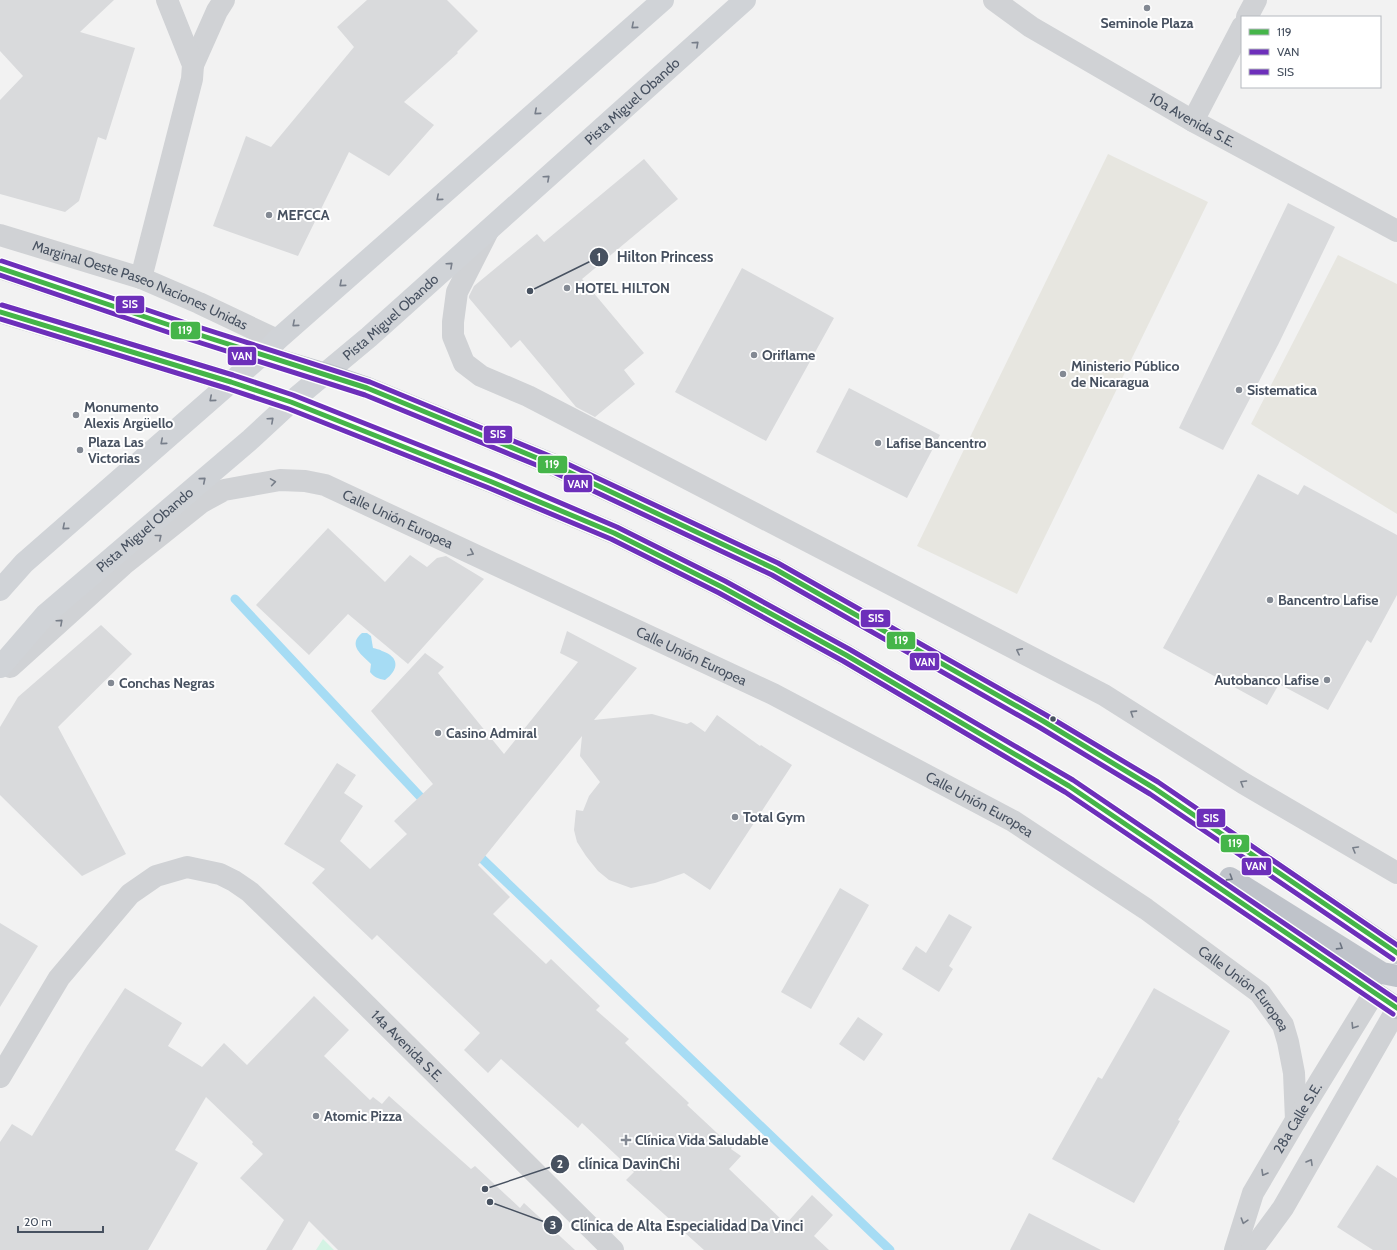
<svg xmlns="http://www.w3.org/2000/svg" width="1397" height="1250" viewBox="0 0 1397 1250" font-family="Cabin,sans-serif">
	<rect width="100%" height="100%" fill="#f2f2f2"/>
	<path fill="#e7e6e0" d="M1108 154 1208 202 1017 594 917 546Z
		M1338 255 1397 284V514L1251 424Z"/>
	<path fill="#d4f3e4" d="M323 1239 334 1250H316Z"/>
	<path fill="#a6dcf4" d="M362 633H367L371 636 373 648C376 649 379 649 382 651 400 657 399 670 385 680 378 679 374 677 370 672L371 664C362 655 347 645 362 633Z"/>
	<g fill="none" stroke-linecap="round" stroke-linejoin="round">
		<path stroke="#a6dcf4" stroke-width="9" d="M235 599 428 805
			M474 851 890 1250"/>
	</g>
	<path fill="#d9dadc" d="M0 0H114L80 32 135 48 106 140 98 137 79 201 65 212 0 194V100L23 76 0 51Z
		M367 0H447L478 31 457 52 458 53 404 102 434 125 389 176 349 152 298 256 213 226 246 136 271 147 354 47 337 27Z
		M644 159 678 199 582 279 644 353 624 370 635 384 595 417 576 407 520 340 511 348 469 298V296L474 286 537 234 544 242Z
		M1288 203 1335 227 1279 343 1223 450 1179 428Z
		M742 268 834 318 766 441 675 392Z
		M849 388 940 435 907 498 816 452Z
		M1258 474 1298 495 1304 485 1397 535V595L1371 643 1367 640 1328 710 1279 684 1267 705 1163 648Z
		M328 528 385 582 410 555 427 567 437 558 446 556 484 579 408 664 348 614 309 655 256 605Z
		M101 625 132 654 58 727 126 854 82 876 0 795V727L18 697Z
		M567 631 637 668 594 720 652 714 687 724 691 722 705 732 717 715 760 746 761 745 792 765 710 890 684 873 655 883 631 888 609 880 598 871 586 856 577 842 574 830 576 810 583 811 589 796 600 782 580 756 582 736 478 865 510 897 493 914 546 964 551 959 600 1006 596 1010 629 1039 625 1043 689 1103 687 1105 732 1147 731 1149 741 1156 729 1169 786 1224 812 1195 833 1215 814 1236 829 1250H704L626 1180 634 1172 582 1123 578 1128 501 1059 488 1073 464 1050 480 1033 377 935 372 940 312 883 325 869 284 844 337 763 356 775 344 793 363 806 340 841 370 869 407 834 394 821 433 784 371 711 425 653 444 667 438 673 504 754 578 662 560 653Z
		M840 888 869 905 811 1009 781 992Z
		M949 914 972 927 949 966 953 969 939 992 902 969 916 946 926 953Z
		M0 923 38 946 0 1007Z
		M125 988 182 1023 168 1046 202 1067 224 1043 247 1065 314 996 349 1030 324 1056 370 1100 373 1097 382 1104 389 1096 471 1169 475 1166 520 1208 524 1203 575 1250H338L309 1221 292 1250H266L284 1220 240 1178 263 1154 252 1144 253 1142 206 1097 175 1150 198 1163 148 1250H0V1142L12 1124 32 1136 87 1046Z
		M1154 988 1230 1031 1178 1120 1180 1121 1134 1203 1052 1159 1098 1077 1102 1079Z
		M858 1017 883 1034 864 1061 839 1044Z
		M1377 1165 1397 1178V1250H1373L1337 1227Z
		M1029 1213 1101 1250H1010Z"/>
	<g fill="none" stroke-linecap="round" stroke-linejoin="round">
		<g stroke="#d0d2d5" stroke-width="22">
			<path id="s1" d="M994 0 1031 27 1193 121 1397 231"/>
			<path d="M1247 17 1256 0"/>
			<path d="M193 65 217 11 224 0"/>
			<path d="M1193 121 1242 27"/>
			<path d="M488 231 457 292 453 322V336L464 363 481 376 528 396 1104 695 1243 783 1397 873"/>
			<path id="s2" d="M0 235 141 278 199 303 277 340"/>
			<path d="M141 278 192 79 193 65 167 0"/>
			<path id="s3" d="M10 667 123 565 202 502 224 490 280 480 305 481 325 485 773 694 1013 821 1146 909 1260 993 1283 1025 1288 1042 1294 1073 1296 1120"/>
			<path id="s4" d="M0 1077 59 978 130 894 156 876 187 867 220 874 234 881 250 892 347 986 613 1250"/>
			<path id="s5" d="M1235 1250 1253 1193 1296 1120 1374 993"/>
			<path d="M1252 1250 1283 1208 1397 1009"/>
		</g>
		<g stroke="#d0d3d7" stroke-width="22">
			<path d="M0 590 24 563 262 355 277 340 663 0"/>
			<path id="s6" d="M0 667 46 614 251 439 291 402 369 337 745 0"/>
		</g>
		<path stroke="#bfc3ca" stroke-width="22" d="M0 268 184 330 262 355 326 374 367 388 554 465 775 569 1043 721 1154 788 1397 953
			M0 312 231 382 291 402 492 482 614 533 722 587 846 655 1069 786 1397 1008
			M1230 878 1382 973 1397 976"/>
		<g stroke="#fff" stroke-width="8">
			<path id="bus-1" d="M0 268 184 330 367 388 554 465 775 569 1043 721 1154 788 1397 953
				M0 312 231 382 291 402 492 482 614 533 722 587 846 655 1069 786 1397 1008"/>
		</g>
		<g stroke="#fff" stroke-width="8">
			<path id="bus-2" d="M0 275 182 337 365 395 551 471 772 575 1039 727 1150 794 1393 959
				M0 319 229 389 289 409 489 488 611 539 719 593 843 661 1065 792 1393 1014"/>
		</g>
		<g stroke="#fff" stroke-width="8">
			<path id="bus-3" d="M2 261 186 323 370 382 557 459 778 563 1046 715 1158 782 1397 945
				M2 305 233 375 293 395 495 475 617 527 725 581 849 649 1073 780 1397 1000"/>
		</g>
		<use href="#bus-1" stroke="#45b549" stroke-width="5"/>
		<use href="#bus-2" stroke="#6d2fba" stroke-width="5"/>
		<use href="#bus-3" stroke="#6d2fba" stroke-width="5"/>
	</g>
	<defs><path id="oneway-chevron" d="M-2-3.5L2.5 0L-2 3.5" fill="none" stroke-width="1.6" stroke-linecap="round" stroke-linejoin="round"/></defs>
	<g stroke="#777e8a">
		<use href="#oneway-chevron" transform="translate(634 26) rotate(139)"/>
		<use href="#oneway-chevron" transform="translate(696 44) rotate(-42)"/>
		<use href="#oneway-chevron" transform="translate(537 112) rotate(139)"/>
		<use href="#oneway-chevron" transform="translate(547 178) rotate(-42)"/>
		<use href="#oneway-chevron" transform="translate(439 198) rotate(139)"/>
		<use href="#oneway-chevron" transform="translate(450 265) rotate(-42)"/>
		<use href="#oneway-chevron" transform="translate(342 284) rotate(139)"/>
		<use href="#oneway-chevron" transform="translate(295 324) rotate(139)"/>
		<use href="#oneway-chevron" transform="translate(212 399) rotate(139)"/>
		<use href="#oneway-chevron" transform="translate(271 420) rotate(-42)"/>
		<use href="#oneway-chevron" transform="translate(163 442) rotate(139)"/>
		<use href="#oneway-chevron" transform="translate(203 480) rotate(-40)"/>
		<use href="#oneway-chevron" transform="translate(65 527) rotate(139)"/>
	</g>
	<g stroke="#777e89">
		<use href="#oneway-chevron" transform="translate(273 482) rotate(-9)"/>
		<use href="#oneway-chevron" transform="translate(159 537) rotate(-39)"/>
		<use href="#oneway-chevron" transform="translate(471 553) rotate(25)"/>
		<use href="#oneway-chevron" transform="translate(60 622) rotate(-42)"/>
		<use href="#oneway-chevron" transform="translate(1019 651) rotate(-153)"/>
		<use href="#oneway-chevron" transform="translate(1133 713) rotate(-147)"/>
		<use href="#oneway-chevron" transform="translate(1243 783) rotate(-149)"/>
		<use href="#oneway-chevron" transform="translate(1355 849) rotate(-150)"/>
		<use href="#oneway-chevron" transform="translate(1354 1026) rotate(122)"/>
		<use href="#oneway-chevron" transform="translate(1310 1162) rotate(-60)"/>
		<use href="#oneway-chevron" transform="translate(1264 1173) rotate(120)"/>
		<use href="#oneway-chevron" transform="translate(1244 1221) rotate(107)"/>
	</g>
	<g stroke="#6b7380">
		<use href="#oneway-chevron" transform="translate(1230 878) rotate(32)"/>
		<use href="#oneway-chevron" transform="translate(1340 947) rotate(32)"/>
	</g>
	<g fill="#838993" stroke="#fff" stroke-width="1.5">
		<circle cx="1147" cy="8" r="4"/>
		<circle cx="269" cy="215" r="4"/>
		<circle cx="567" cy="288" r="4"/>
		<circle cx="754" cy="355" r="4"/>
		<circle cx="1063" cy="374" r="4"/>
		<circle cx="1239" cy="390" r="4"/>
		<circle cx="76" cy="415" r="4"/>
		<circle cx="878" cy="443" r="4"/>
		<circle cx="80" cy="450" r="4"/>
		<circle cx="1270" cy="600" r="4"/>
		<circle cx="1327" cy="680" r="4"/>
		<circle cx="111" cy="683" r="4"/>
		<circle cx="438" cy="733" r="4"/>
		<circle cx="735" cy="817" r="4"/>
		<circle cx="316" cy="1116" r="4"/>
		<path d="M624 1134h4v4h4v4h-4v4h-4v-4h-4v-4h4z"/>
	</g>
	<circle fill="#475160" stroke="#fff" stroke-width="1.5" cx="1053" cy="719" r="3.5"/>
	<g text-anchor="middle" stroke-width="4" stroke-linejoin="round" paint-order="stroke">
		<g font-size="14" font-weight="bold" fill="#475160" stroke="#fff" text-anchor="start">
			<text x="1147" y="28" text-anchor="middle">Seminole Plaza</text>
			<text x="277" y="220">MEFCCA</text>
			<text x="575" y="293">HOTEL HILTON</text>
			<text x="762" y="360">Oriflame</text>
			<text x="1071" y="371">Ministerio Público<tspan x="1071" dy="16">de Nicaragua</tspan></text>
			<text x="1247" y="395">Sistematica</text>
			<text x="84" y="412">Monumento<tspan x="84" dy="16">Alexis Argüello</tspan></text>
			<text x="88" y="447">Plaza Las<tspan x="88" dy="16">Victorias</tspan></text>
			<text x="886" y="448">Lafise Bancentro</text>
			<text x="1278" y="605">Bancentro Lafise</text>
			<text x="1319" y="685" text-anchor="end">Autobanco Lafise</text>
			<text x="119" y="688">Conchas Negras</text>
			<text x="446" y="738">Casino Admiral</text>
			<text x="743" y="822">Total Gym</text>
			<text x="324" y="1121">Atomic Pizza</text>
			<text x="635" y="1145">Clínica Vida Saludable</text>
		</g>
		<g font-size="14" fill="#475160" stroke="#fff">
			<text dy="5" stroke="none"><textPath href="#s6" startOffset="849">Pista Miguel Obando</textPath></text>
			<text dy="5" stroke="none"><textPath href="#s1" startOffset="232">10a Avenida S.E.</textPath></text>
			<text dy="5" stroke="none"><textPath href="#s2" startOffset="149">Marginal Oeste Paseo Naciones Unidas</textPath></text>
			<text dy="5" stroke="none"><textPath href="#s6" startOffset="525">Pista Miguel Obando</textPath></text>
			<text dy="5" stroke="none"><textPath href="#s3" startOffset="461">Calle Unión Europea</textPath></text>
			<text dy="5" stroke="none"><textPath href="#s6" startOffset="200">Pista Miguel Obando</textPath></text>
			<text dy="5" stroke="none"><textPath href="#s3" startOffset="785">Calle Unión Europea</textPath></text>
			<text dy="5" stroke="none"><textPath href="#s3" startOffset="1109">Calle Unión Europea</textPath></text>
			<text dy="5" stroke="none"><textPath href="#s3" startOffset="1433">Calle Unión Europea</textPath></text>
			<text dy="5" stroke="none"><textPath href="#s4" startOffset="578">14a Avenida S.E.</textPath></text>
			<text dy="5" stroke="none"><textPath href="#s5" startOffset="147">28a Calle S.E.</textPath></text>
		</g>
	</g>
	<path fill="none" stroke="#475160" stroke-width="1.5" d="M530 291L599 257M485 1189L560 1164M490 1202L553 1225"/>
	<g fill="#475160" stroke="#fff" stroke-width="1.5">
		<circle cx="530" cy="291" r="4"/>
		<circle cx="485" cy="1189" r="4"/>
		<circle cx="490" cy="1202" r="4"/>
		<circle cx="599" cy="257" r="10"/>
		<circle cx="560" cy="1164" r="10"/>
		<circle cx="553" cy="1225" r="10"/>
	</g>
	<g font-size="12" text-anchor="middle" font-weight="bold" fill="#fff">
		<text x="599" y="261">1</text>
		<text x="560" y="1168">2</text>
		<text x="553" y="1229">3</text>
	</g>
	<g font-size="15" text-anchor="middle" font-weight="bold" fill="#475160" stroke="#fff" stroke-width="4" stroke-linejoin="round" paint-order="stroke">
		<text x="665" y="262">Hilton Princess</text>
		<text x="629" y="1169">clínica DavinChi</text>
		<text x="687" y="1231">Clínica de Alta Especialidad Da Vinci</text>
	</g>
	<g stroke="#fff" stroke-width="1.5">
		<rect x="115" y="295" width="30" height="19" rx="4" fill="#6d2fba"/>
		<rect x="170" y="321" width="31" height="19" rx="4" fill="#45b549"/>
		<rect x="227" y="346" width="30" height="20" rx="4" fill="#6d2fba"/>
		<rect x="483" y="425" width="30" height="19" rx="4" fill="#6d2fba"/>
		<rect x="537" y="455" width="31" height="19" rx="4" fill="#45b549"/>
		<rect x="563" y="474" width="30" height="19" rx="4" fill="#6d2fba"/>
		<rect x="860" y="609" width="31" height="19" rx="4" fill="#6d2fba"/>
		<rect x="886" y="631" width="30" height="19" rx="4" fill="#45b549"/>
		<rect x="909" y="652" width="31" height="19" rx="4" fill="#6d2fba"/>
		<rect x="1196" y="808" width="30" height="20" rx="4" fill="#6d2fba"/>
		<rect x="1220" y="834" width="30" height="19" rx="4" fill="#45b549"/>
		<rect x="1241" y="857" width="31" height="19" rx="4" fill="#6d2fba"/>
	</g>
	<g font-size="11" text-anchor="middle" font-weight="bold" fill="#fff">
		<text x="130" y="308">SIS</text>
		<text x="185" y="334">119</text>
		<text x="242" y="360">VAN</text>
		<text x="498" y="438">SIS</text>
		<text x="552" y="468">119</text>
		<text x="578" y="488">VAN</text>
		<text x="876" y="622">SIS</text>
		<text x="901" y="644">119</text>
		<text x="925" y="666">VAN</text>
		<text x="1211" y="822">SIS</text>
		<text x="1235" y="847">119</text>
		<text x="1256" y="870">VAN</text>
	</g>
	<rect x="1241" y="16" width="140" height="72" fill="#ffffff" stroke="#b5b9bf"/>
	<rect x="1249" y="29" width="20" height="6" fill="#45b549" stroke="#b5b9bf"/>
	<text x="1277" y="36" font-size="12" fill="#475160">119</text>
	<rect x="1249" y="49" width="20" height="6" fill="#6d2fba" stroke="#b5b9bf"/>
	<text x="1277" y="56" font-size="12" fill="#475160">VAN</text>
	<rect x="1249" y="69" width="20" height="6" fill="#6d2fba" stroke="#b5b9bf"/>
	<text x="1277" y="76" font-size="12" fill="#475160">SIS</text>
	<path d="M18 1226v6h85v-6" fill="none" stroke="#475160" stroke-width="2"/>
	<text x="24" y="1226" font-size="12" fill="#475160" stroke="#ffffff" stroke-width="3" paint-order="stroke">20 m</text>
</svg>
